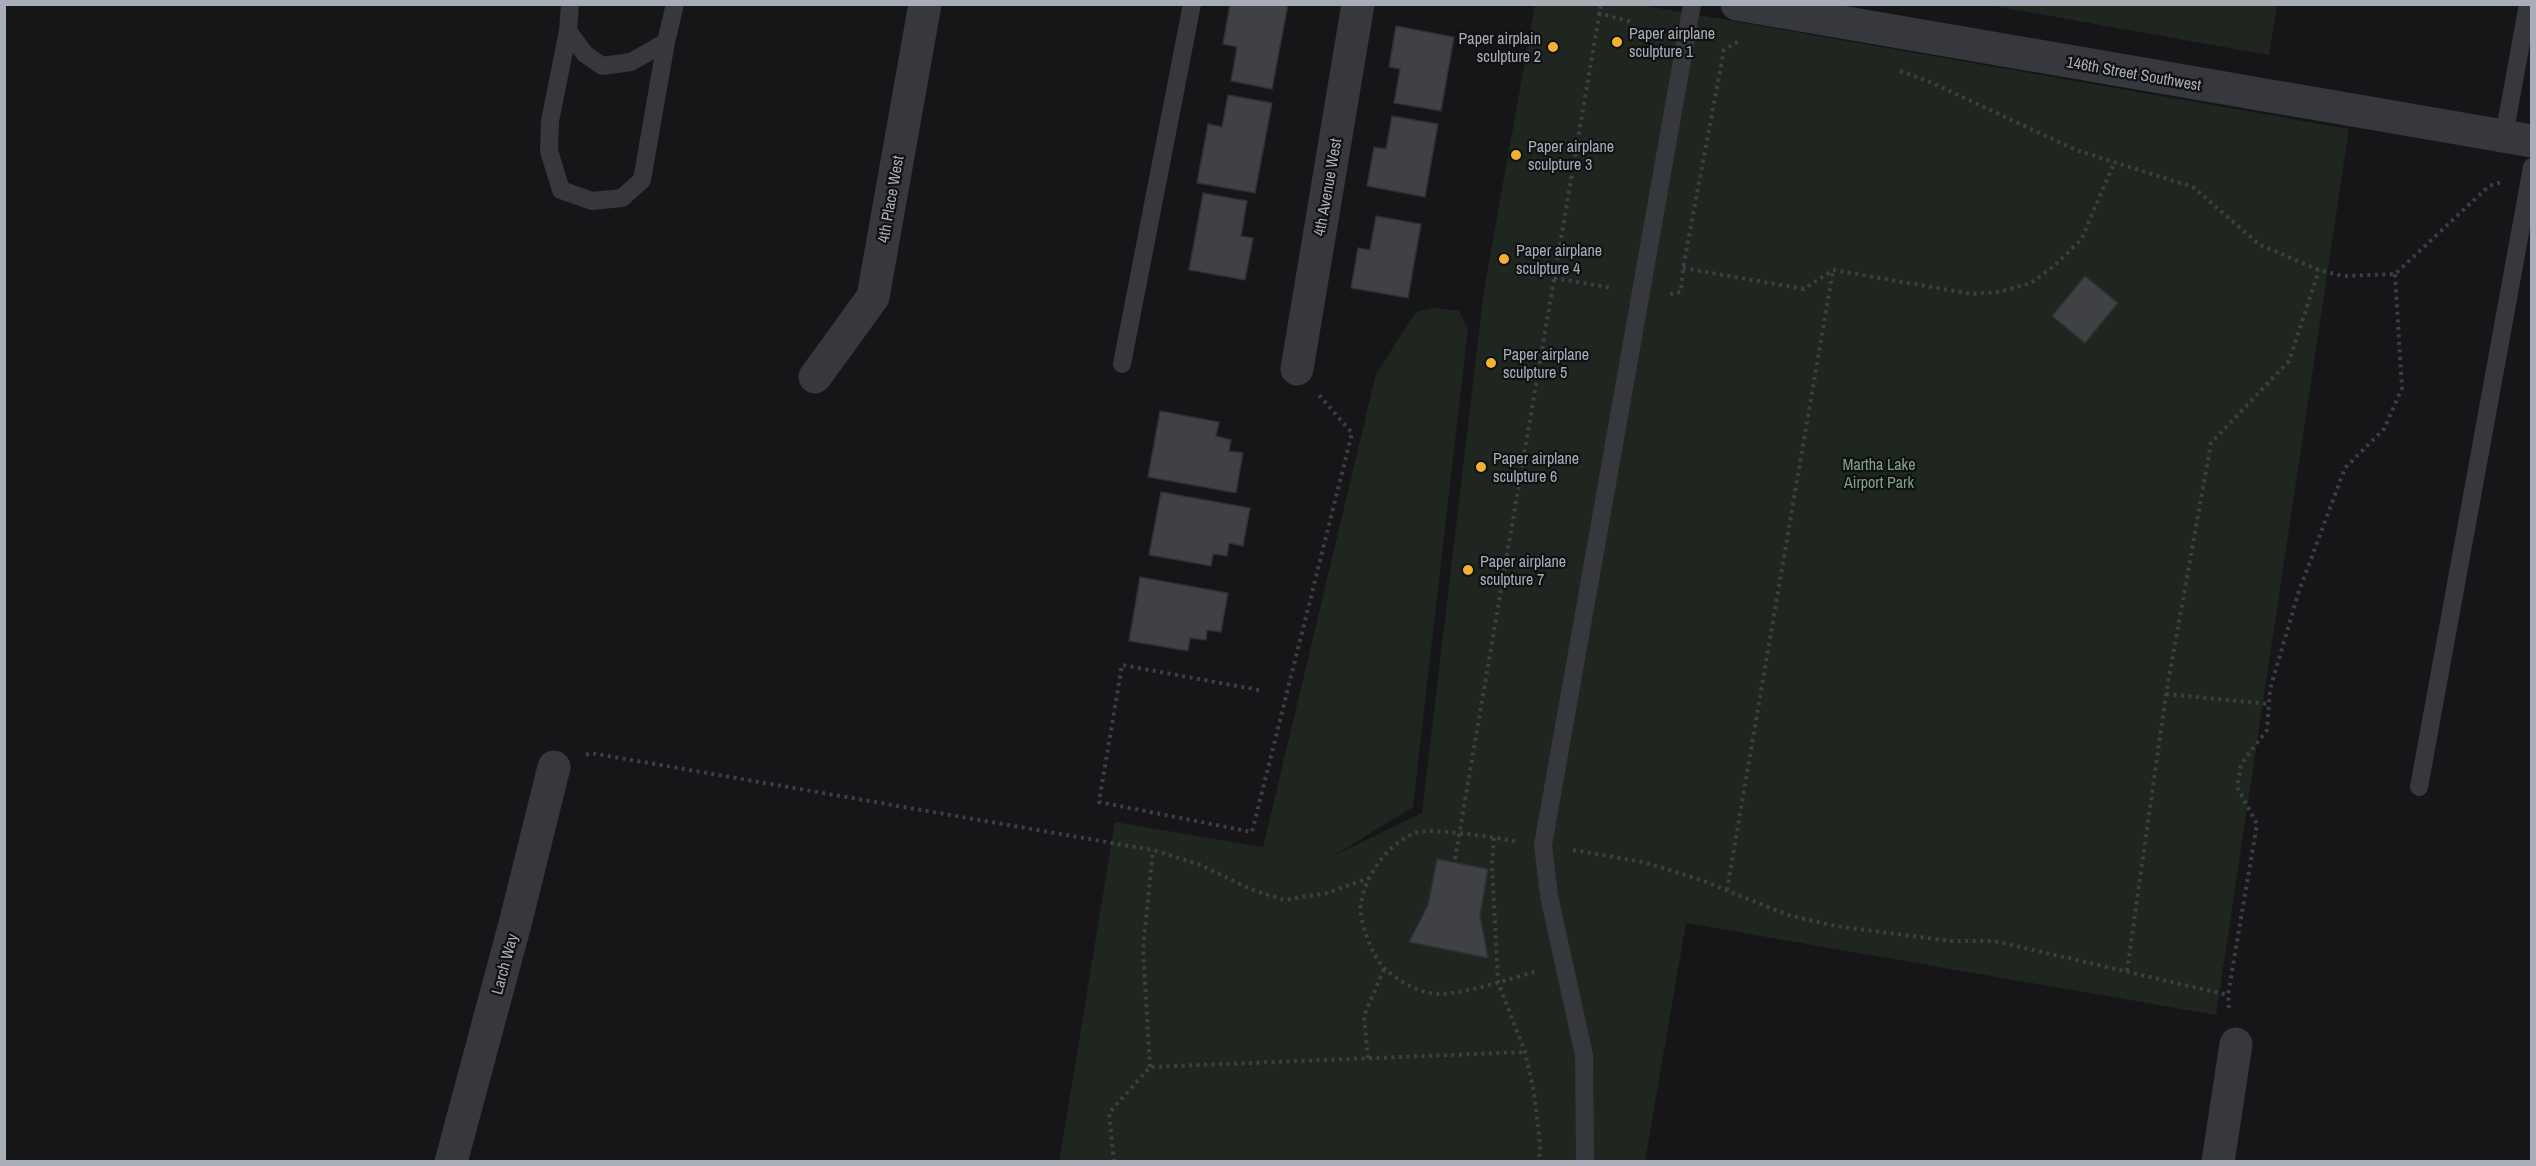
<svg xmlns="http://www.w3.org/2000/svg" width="2536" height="1166" viewBox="0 0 2536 1166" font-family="'Archivo Narrow',sans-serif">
	<rect width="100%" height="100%" fill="#161618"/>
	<path fill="#1e261f" d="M1535 5H1641L2349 129 2216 1015 1686 923 1645 1161 1059 1162 1115 822 1263 847 1376 374 1416 312 1435 308 1459 311 1468 328 1413 807 1335 855 1422 813 1484 290Z
		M1988 5 2277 4V5L2269 55Z"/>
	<path fill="#404145" stroke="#303034" stroke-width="1.5" d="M1230 4H1288L1272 89 1231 81 1237 47 1223 44Z
		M1396 26 1454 37 1441 111 1394 103 1400 69 1389 67Z
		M1228 95 1272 103 1255 193 1197 183 1208 124 1222 127Z
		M1392 116 1438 124 1425 197 1367 186 1374 147 1386 149Z
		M1203 193 1247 201 1241 236 1253 238 1245 280 1189 270Z
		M1376 216 1421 224 1408 298 1351 288 1358 248 1370 250Z
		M2085 276 2118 303 2085 343 2052 316Z
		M1160 411 1219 422 1216 436 1231 440 1229 451 1243 453 1236 493 1148 477Z
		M1161 492 1250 508 1243 546 1229 543 1227 556 1213 554 1211 566 1149 555Z
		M1140 577 1228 593 1221 632 1207 630 1206 640 1190 638 1188 651 1129 641Z
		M1437 859 1488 869 1480 915 1488 958 1409 942 1428 905Z"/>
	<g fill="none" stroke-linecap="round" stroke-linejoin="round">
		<path stroke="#3d3f44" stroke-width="4" stroke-dasharray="3 4.5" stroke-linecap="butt" d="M1598 13 1628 21 1638 35 1658 40
			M1900 71 1928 81 2076 150 2193 187 2260 245 2319 270 2343 276 2395 274 2489 186 2501 182
			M1683 268 1804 289 1833 270 1972 294 1999 292 2031 283 2054 266 2081 240 2114 163
			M1554 278 1612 288
			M1670 294 1681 292 1683 268 1724 50 1739 41
			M1259 690 1122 665 1099 802 1252 832 1352 433 1319 395
			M2166 694 2269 704
			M586 755 591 753 1153 850 1201 865 1250 889 1284 900 1327 893 1369 878
			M1494 838 1492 865 1498 982 1525 1052 1534 1092 1540 1144 1539 1162
			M1515 841C1495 838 1432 827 1415 833 1387 844 1366 875 1361 903 1358 920 1373 959 1386 970 1400 982 1421 994 1439 994 1470 993 1508 979 1538 971
			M1573 850 1643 862 1701 880 1788 915 1835 926 1950 941H1994L2228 995
			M1455 859 1601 4
			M1727 890 1833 270
			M2127 971 2166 694 2211 443 2289 361 2319 270
			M2229 1008 2228 995 2257 824 2237 787 2241 764 2267 730 2270 689 2299 591 2345 468 2384 429 2402 388 2395 274
			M1368 1058 1364 1016 1384 969
			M1150 1067 1143 949 1153 850
			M1114 1162 1109 1113 1150 1067 1525 1052"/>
		<path stroke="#37383d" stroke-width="18" d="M570 4 568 31 585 54 602 66 631 62 666 42 675 4
			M568 31 550 121 549 151 561 190 592 201 622 198 642 180 666 42
			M2504 136 2528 4
			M1122 364 1192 4
			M2419 787 2532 167
			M1585 1162 1584 1055 1549 896 1543 845 1692 4"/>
		<path stroke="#37383d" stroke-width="33" d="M1737 4 2532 141
			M1297 369 1358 4
			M815 377 873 297 925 4
			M451 1162 515 924 554 767
			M2218 1162 2236 1044"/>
	</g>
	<g fill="#f2b134" stroke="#111113" stroke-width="2">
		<circle cx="1617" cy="42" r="6"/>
		<circle cx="1553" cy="47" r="6"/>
		<circle cx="1516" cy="155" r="6"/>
		<circle cx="1504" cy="259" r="6"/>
		<circle cx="1491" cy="363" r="6"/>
		<circle cx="1481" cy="467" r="6"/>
		<circle cx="1468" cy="570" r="6"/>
	</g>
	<g text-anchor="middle" stroke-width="4.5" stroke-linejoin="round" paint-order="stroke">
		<g font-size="16" fill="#a8adb8" stroke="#111113" text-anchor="start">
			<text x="1629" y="39">Paper airplane<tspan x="1629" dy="18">sculpture 1</tspan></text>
			<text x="1541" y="44" text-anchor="end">Paper airplain<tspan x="1541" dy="18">sculpture 2</tspan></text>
			<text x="1528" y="152">Paper airplane<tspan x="1528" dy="18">sculpture 3</tspan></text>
			<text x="1516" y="256">Paper airplane<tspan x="1516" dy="18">sculpture 4</tspan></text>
			<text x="1503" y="360">Paper airplane<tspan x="1503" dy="18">sculpture 5</tspan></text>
			<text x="1493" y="464">Paper airplane<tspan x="1493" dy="18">sculpture 6</tspan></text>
			<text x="1480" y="567">Paper airplane<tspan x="1480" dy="18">sculpture 7</tspan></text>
		</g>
		<g font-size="16" fill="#a8adb8" stroke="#111113">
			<text transform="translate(2134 73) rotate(10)" y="6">146th Street Southwest</text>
			<text transform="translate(1327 187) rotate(-80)" y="6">4th Avenue West</text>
			<text transform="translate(890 199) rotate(-80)" y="6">4th Place West</text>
			<text transform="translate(504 964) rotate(-75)" y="6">Larch Way</text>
		</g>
		<g font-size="16" fill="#7fa381" stroke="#111113">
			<text x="1879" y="470">Martha Lake<tspan x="1879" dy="18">Airport Park</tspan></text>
		</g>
	</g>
	<rect width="2536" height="1166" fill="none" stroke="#a8adb8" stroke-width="12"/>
</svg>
